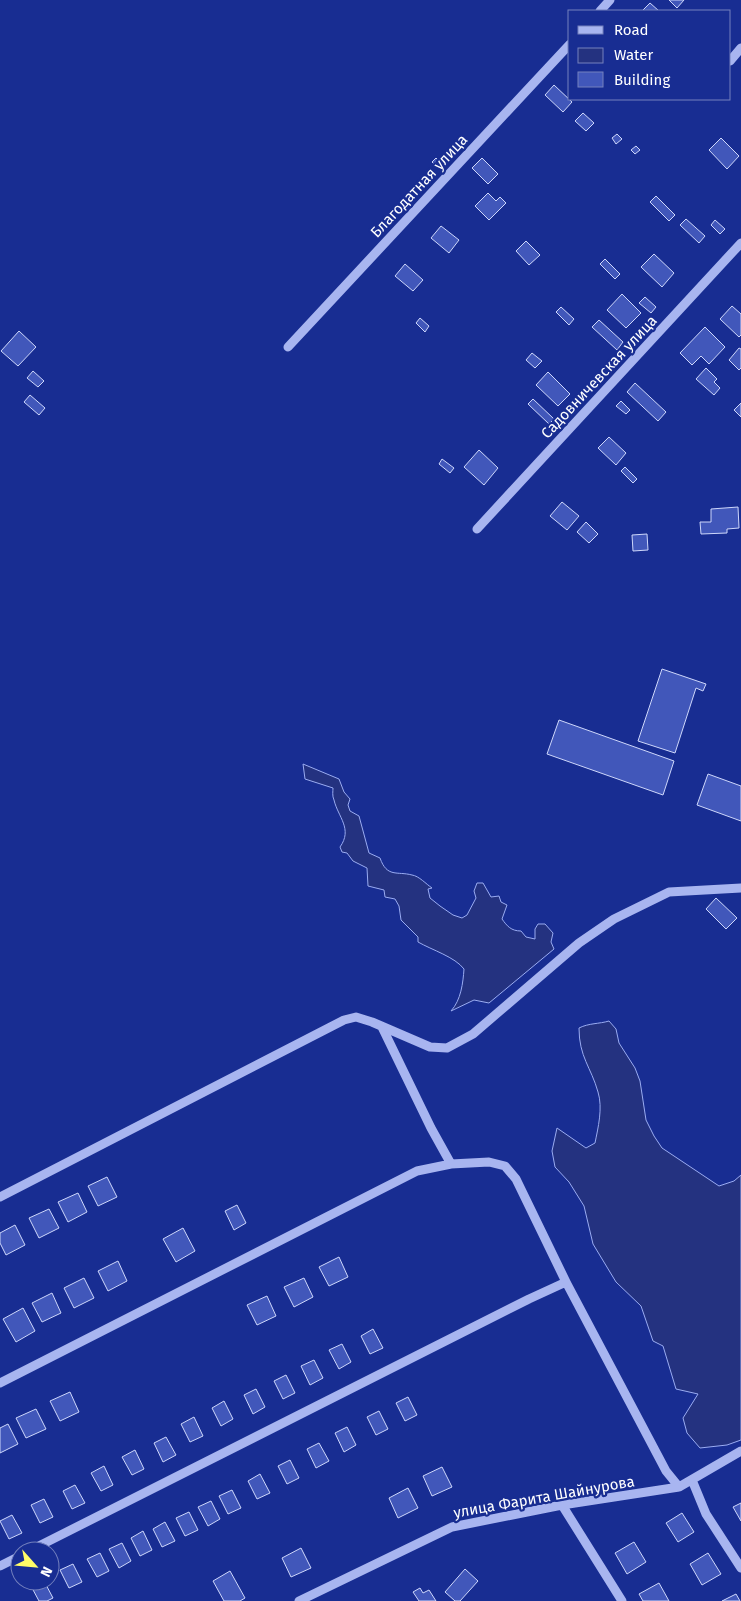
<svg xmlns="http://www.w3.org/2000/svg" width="741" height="1601" viewBox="0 0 741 1601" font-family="'Fira Sans',sans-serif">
	<rect width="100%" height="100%" fill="#182d92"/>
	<path fill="#243280" stroke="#9aacf2" d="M303 764 339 779 344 792 350 799 348 805 350 811 359 816 369 853 380 858C387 878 397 871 412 875 419 876 426 884 432 888L428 889 430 898 440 906 453 915 462 918 467 915 476 898 474 891 477 883H483L491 897 499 896 501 902 507 905 502 919C507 926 511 931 521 931L526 937 535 939V929L538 924H545L553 933 551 942 554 949 489 1003 474 1000 451 1011C461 1000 463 983 464 969 455 957 432 950 418 942V937L401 920 399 906 395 899 385 897 384 890 368 886 367 868 353 861 347 853 342 852 340 847C353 829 338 817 334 800 332 796 333 791 333 788L305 779Z
		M609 1021 616 1029 619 1043 635 1068 640 1081 646 1120 654 1136 662 1148 719 1186 734 1181 741 1175V1440L727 1445 700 1448 687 1433 683 1418 698 1394 676 1389 663 1346 653 1341 641 1306 616 1282 593 1244 584 1206 569 1182 555 1167 552 1151 557 1128 586 1148 595 1143C598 1128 603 1108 598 1092 591 1067 579 1057 579 1028 589 1023 599 1024 609 1021Z"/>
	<path fill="#4157ba" stroke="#ced7fb" d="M669 0H684L677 8Z
		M650 3 659 11H642Z
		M554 85 572 102 563 112 545 95Z
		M583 113 594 123 586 131 575 121Z
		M617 134 622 139 616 144 612 138Z
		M721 138 739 156 727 169 709 150Z
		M636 146 640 150 635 154 631 150Z
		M436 158 444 166 440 170 432 162Z
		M482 158 498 174 488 184 472 168Z
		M488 193 496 201 500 197 506 203 489 220 475 206Z
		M656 196 675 215 669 221 650 202Z
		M686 219 705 236 699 243 680 225Z
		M715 220 725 229 720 234 711 225Z
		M441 226 459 240 449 253 431 238Z
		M526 241 540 255 529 265 516 251Z
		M654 254 674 273 662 287 641 267Z
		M605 259 620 274 615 279 600 264Z
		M405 264 423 280 413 291 395 276Z
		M622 294 641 313 626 328 607 310Z
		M645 297 656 307 651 313 639 303Z
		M732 306 741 314V335L739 337 720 319Z
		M561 307 574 319 569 325 556 312Z
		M420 318 429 326 425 332 416 323Z
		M599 320 623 342 617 350 592 327Z
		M705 327 725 347 709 364 701 356 692 365 680 353Z
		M19 331 36 347 18 366 1 351Z
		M739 348 741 349V368L739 370 729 360Z
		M532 353 542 361 535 368 526 360Z
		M706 368 717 379 714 382 720 388 714 395 696 379Z
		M33 371 44 381 38 387 27 378Z
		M548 372 570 394 558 406 536 385Z
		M635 383 666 412 658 421 627 392Z
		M30 395 45 408 39 415 24 402Z
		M533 399 554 419 549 424 528 404Z
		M621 401 630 410 626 414 616 406Z
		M741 403V417L734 410Z
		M609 437 626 453 616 465 598 448Z
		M479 450 498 468 484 485 464 467Z
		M442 459 454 468 450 473 439 464Z
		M625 467 637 479 633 483 621 471Z
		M562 502 579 516 567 530 550 516Z
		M738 507 739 528 727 529V533L701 534 700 522H711V509Z
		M586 522 598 534 589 543 577 532Z
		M647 534 648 550 633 551 632 535Z
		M662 669 706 684 703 691 696 688 675 753 638 741Z
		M559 720 674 761 663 795 547 754Z
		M708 774 741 786V821L697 805Z
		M716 898 737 918 726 929 706 909Z
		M107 1177 117 1197 98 1206 88 1186Z
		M78 1193 87 1212 68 1222 58 1202Z
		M237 1205 246 1223 234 1230 225 1211Z
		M49 1209 59 1228 39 1238 29 1218Z
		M15 1225 25 1245 6 1255 0 1243V1233Z
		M183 1228 195 1251 176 1262 163 1239Z
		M339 1257 348 1277 329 1286 319 1267Z
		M118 1261 127 1281 108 1291 98 1271Z
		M84 1278 94 1298 74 1308 64 1288Z
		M304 1278 313 1297 294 1307 284 1287Z
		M52 1293 61 1313 42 1322 32 1303Z
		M267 1296 276 1316 257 1325 247 1305Z
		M23 1308 35 1331 16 1342 3 1319Z
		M373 1329 383 1348 370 1354 361 1336Z
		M342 1344 351 1362 339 1369 329 1350Z
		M314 1360 323 1378 310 1385 301 1366Z
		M286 1375 295 1393 283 1399 274 1381Z
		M256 1389 265 1407 253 1414 244 1395Z
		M70 1392 79 1412 60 1421 50 1401Z
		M408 1397 417 1415 405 1421 396 1403Z
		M224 1401 233 1419 221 1426 212 1408Z
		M36 1409 46 1429 26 1438 16 1418Z
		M379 1411 388 1429 376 1435 367 1417Z
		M194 1417 203 1436 190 1442 181 1424Z
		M8 1424 18 1444 0 1453V1428Z
		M347 1427 356 1445 344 1452 335 1433Z
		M166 1437 176 1455 163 1462 154 1443Z
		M319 1443 329 1461 316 1468 307 1449Z
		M135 1450 144 1469 132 1475 122 1457Z
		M290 1460 299 1478 287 1484 278 1466Z
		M104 1466 113 1485 101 1491 91 1473Z
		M442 1467 452 1487 432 1496 423 1476Z
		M260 1474 270 1493 257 1499 248 1481Z
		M75 1485 85 1503 72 1509 63 1491Z
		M408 1488 418 1508 398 1518 389 1498Z
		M232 1490 241 1508 228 1514 219 1496Z
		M44 1499 53 1517 40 1523 31 1505Z
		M211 1501 220 1519 208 1526 198 1507Z
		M741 1503V1521L733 1507Z
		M189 1512 198 1530 185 1536 176 1518Z
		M682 1513 694 1532 678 1542 666 1523Z
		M12 1515 22 1533 9 1539 0 1521Z
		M165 1522 175 1541 162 1547 153 1529Z
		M143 1531 152 1550 140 1556 131 1538Z
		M634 1542 646 1562 627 1574 615 1553Z
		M122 1543 131 1561 119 1568 109 1549Z
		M301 1548 311 1568 291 1577 282 1558Z
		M100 1553 109 1571 97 1577 87 1559Z
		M708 1553 721 1574 702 1585 690 1564Z
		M73 1564 82 1582 69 1588 60 1570Z
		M465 1569 478 1581 460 1601H455L445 1592Z
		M230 1571 245 1598 240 1601H224L213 1581Z
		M41 1581H44L53 1598 47 1601H39L31 1586Z
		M659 1583 669 1601H643L639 1594Z
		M420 1588 423 1593 429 1590 436 1601H419L413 1592Z
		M736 1594 740 1601H722Z"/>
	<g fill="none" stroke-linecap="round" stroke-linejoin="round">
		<path stroke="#a8b5f0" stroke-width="9" d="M600 11 610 0
			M730 61 741 48
			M288 347 570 44
			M477 529 741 243
			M382 1027 431 1128 451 1164 489 1162 505 1166 516 1179 566 1282 666 1471 679 1487
			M0 1197 344 1020 356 1017 372 1022 430 1047 447 1048 473 1034 579 943 614 919 669 892 741 888
			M0 1383 417 1171 451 1164
			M692 1480 706 1514 741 1568
			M562 1505 622 1601
			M29 1551 529 1299 566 1282
			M0 1566 20 1556
			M299 1601 452 1527 562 1505 679 1487 741 1451"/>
	</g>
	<g text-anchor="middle" stroke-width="4.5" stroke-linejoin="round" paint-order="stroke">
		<g font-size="15" fill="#fff" stroke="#182d92">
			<text transform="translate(419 186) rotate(-47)" y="5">Благодатная улица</text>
			<text transform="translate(599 377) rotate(-47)" y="5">Садовничевская улица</text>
			<text transform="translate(544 1497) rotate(-10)" y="5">улица Фарита Шайнурова</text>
		</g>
	</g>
	<rect x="568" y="10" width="162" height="90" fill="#182d92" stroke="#7481be"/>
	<rect x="578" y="26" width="25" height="8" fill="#a8b5f0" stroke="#7481be"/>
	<text x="614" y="35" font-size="15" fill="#ffffff">Road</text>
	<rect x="578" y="48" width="25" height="15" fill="#243280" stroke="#7481be"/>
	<text x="614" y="60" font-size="15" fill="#ffffff">Water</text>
	<rect x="578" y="72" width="25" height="15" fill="#4157ba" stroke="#7481be"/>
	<text x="614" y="85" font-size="15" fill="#ffffff">Building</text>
	<g transform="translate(35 1566) rotate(117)"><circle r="24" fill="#182d92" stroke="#7481be"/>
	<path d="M0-4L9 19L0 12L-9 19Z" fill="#fffc67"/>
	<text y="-8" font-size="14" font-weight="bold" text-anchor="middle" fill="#ffffff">N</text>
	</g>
</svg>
